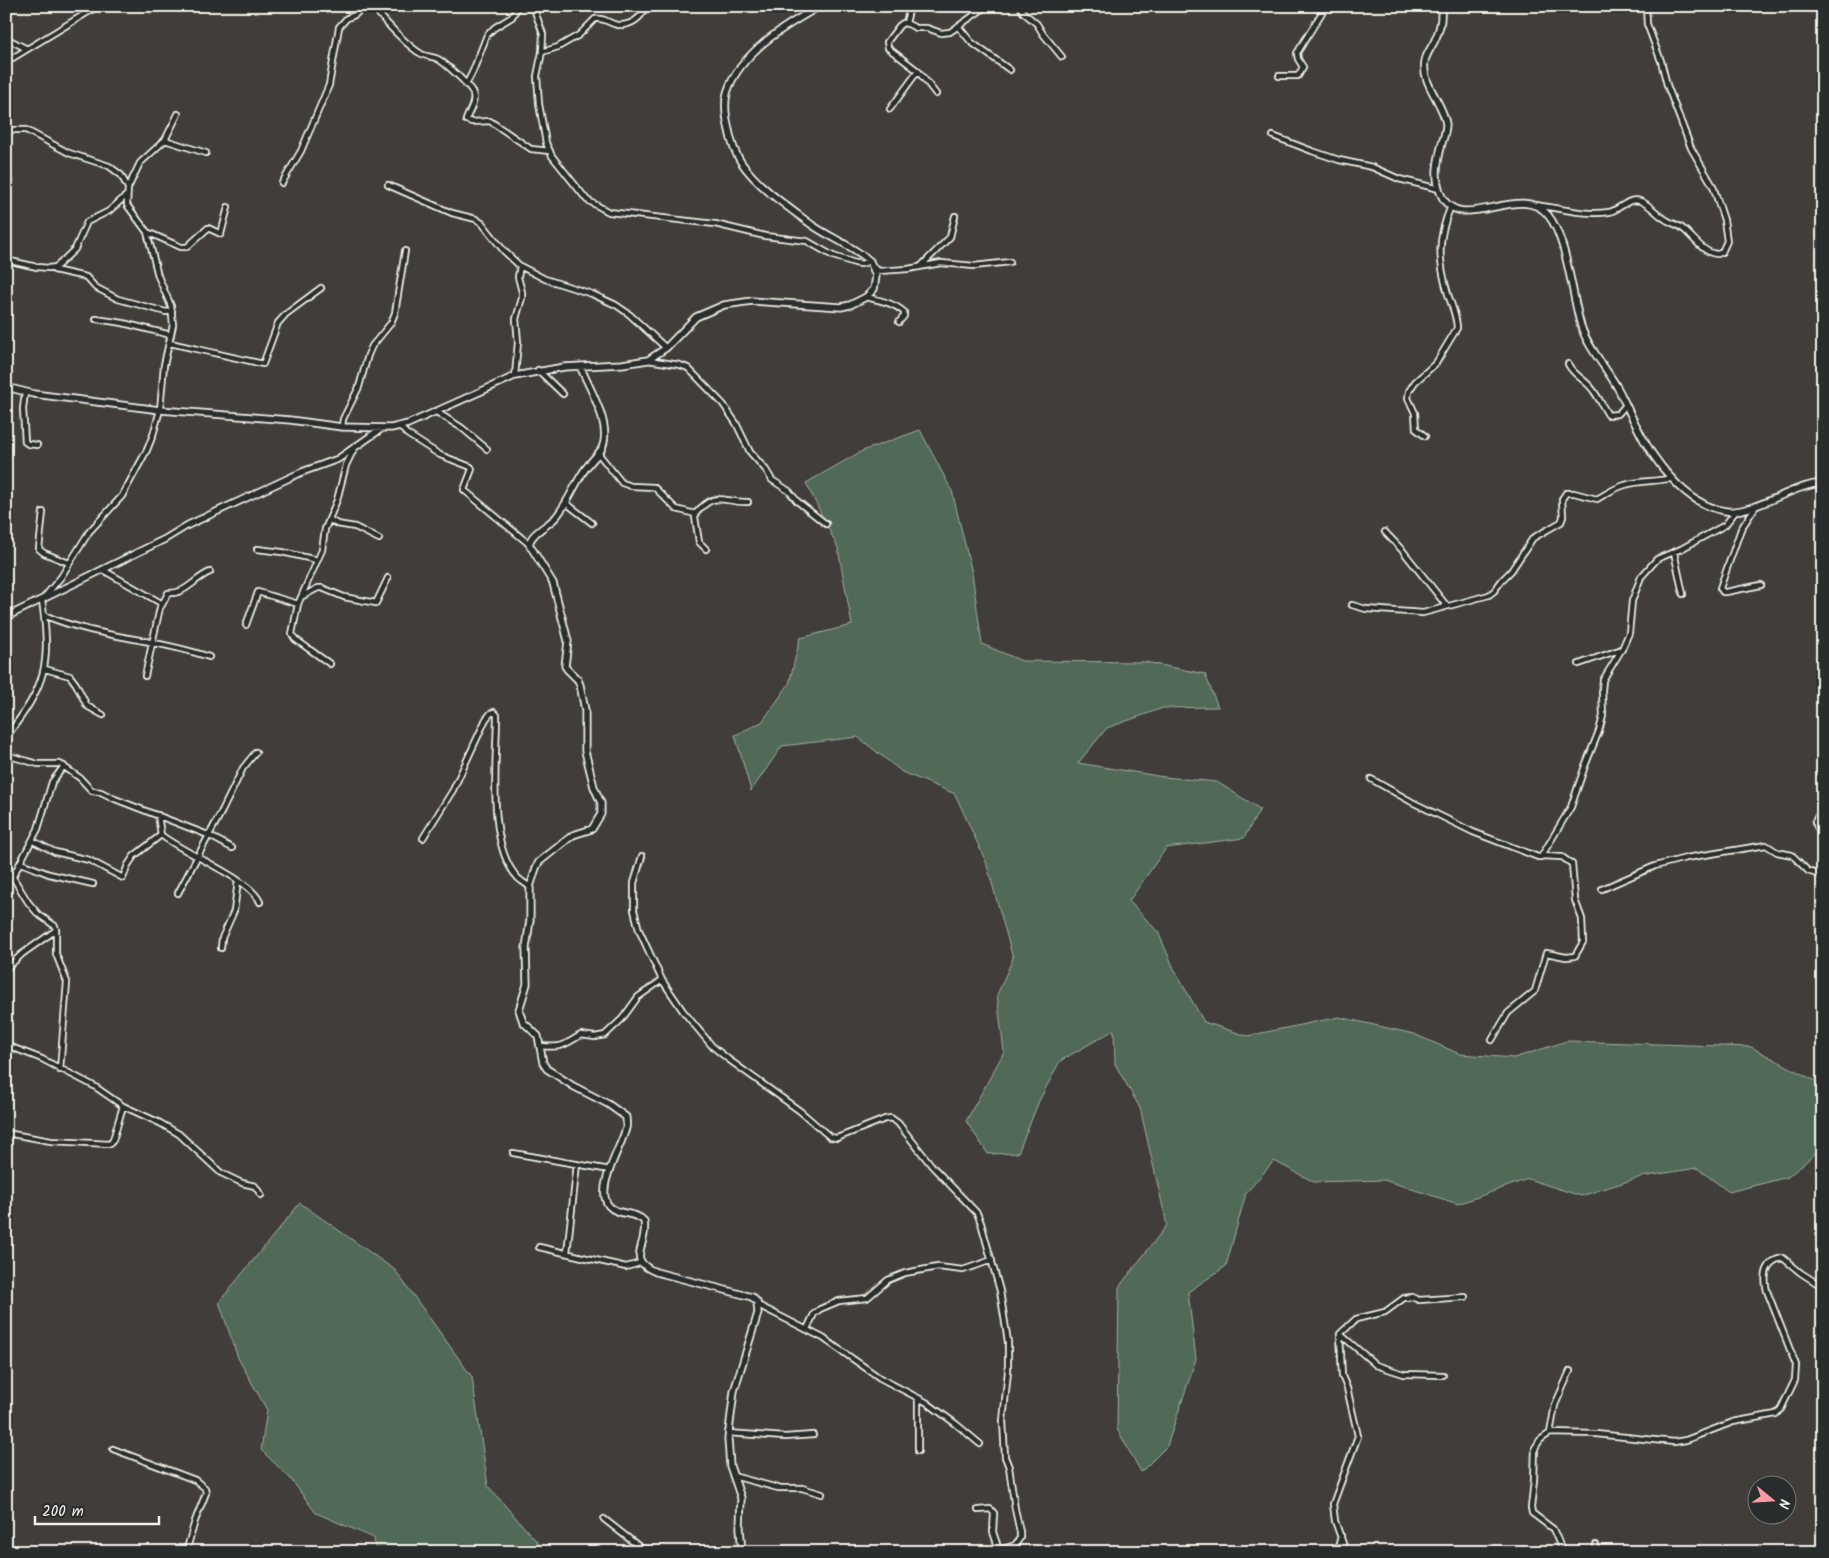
<svg xmlns="http://www.w3.org/2000/svg" width="1829" height="1558" viewBox="0 0 1829 1558" font-family="Kalam,sans-serif">
	<rect width="100%" height="100%" fill="#403d3b"/>
	<filter id="ink" filterUnits="userSpaceOnUse"><feTurbulence type="fractalNoise" baseFrequency=".02" numOctaves="2"/><feDisplacementMap in="SourceGraphic" scale="10" xChannelSelector="R" yChannelSelector="G"/><feConvolveMatrix kernelMatrix="1 2 1 2 8 2 1 2 1" color-interpolation-filters="sRGB"/></filter>
	<g filter="url(#ink)">
		<path fill="#516a58" stroke="#a2aea0" d="M920 430 952 491 972 573 982 644 1022 661 1145 662 1205 674 1218 707 1163 708 1107 728 1078 763 1164 777 1217 782 1260 809 1244 838 1166 848 1129 901 1158 932 1175 971 1204 1022 1247 1036 1339 1017 1414 1034 1460 1054 1514 1058 1567 1041 1751 1047 1823 1085V1147L1788 1177 1729 1192 1697 1168 1641 1177 1581 1196 1528 1179 1458 1204 1384 1180 1314 1182 1274 1161 1246 1193 1226 1266 1188 1292 1196 1359 1167 1446 1141 1472 1117 1429 1119 1287 1167 1225 1140 1108 1115 1064 1114 1030 1060 1061 1039 1101 1018 1153 988 1154 966 1121 1004 1052 997 995 1013 958 986 862 955 794 902 772 858 737 782 746 751 791 735 735 762 722 789 684 800 638 852 625 838 548 806 483 862 451Z
			M300 1203 395 1270 472 1377 488 1486 546 1552H376L374 1538 316 1513 290 1478 261 1450 267 1410 238 1358 219 1302Z"/>
		<g fill="none" stroke-linecap="round" stroke-linejoin="round">
			<g stroke="#f4f1e8" stroke-width="8">
				<path id="street" d="M374 6C379 17 409 47 420 53 425 57 432 56 438 59 445 63 472 87 473 94 476 104 468 112 466 120L472 122 490 121 531 149 550 151
					M533 6 543 34 542 52 537 76 539 104 546 143 552 156 587 200 609 212 715 224 765 236 807 241 833 256 855 263 861 264 870 261
					M1020 6 1023 12 1037 24 1043 34 1062 57
					M906 23 910 6
					M958 26 971 42 1010 70
					M6 38 27 49
					M542 52 558 47 579 35 595 19C605 17 609 24 618 25 630 26 643 18 645 6
					M6 62 98 6
					M1279 76H1298L1303 67 1298 59 1297 53 1326 6
					M466 85 473 71 487 35 494 28 512 17 518 6
					M936 94 918 71 888 48 887 42 899 26 903 23 908 24 916 28H927L941 33 950 32 987 6
					M890 109 918 71
					M6 130H26L69 153 109 166 121 175 128 188 127 205 147 232 158 276 171 306 173 325 164 365 160 410 153 435 147 450 122 496 89 532 61 577 42 600C51 665 47 684 6 737
					M1273 136 1312 151 1339 160 1372 167 1399 179 1439 189
					M165 140 206 153
					M282 183 301 151 329 85 339 27 347 18 355 15 364 6
					M388 185 452 213 476 219 482 223 504 251 520 266 518 277 522 292V298L516 319 518 342 515 376
					M128 188 140 163 165 140 178 114
					M6 196 10 182
					M1536 205C1558 208 1587 216 1609 212 1620 210 1628 197 1640 201 1650 204 1656 214 1665 219 1670 223 1677 224 1682 228 1693 236 1703 254 1718 254L1722 252 1727 241 1724 220 1713 186 1691 148 1667 85 1661 61 1647 24 1646 6
					M147 232 181 247H187L208 228 221 234 228 207
					M6 260 37 267 49 268 56 267 75 249 87 222 109 211 127 195
					M520 266 545 279 592 294 616 305 629 314 666 348
					M921 266 950 237 955 216
					M53 268 54 270 86 277 95 287 118 299 166 312 172 311
					M875 268 879 271 908 269 941 263 974 266 1010 262
					M866 297C879 300 894 303 904 312V316L899 322
					M96 319 123 323 171 335
					M170 343 263 364 278 323 286 314 321 288
					M648 360 680 365 688 368 723 404 736 423 750 452 766 470 772 480 789 491 797 501 826 524
					M1568 364C1573 375 1586 380 1593 390 1599 398 1603 407 1608 415L1618 414 1626 405
					M538 370 563 394
					M25 392 23 409 25 442 28 444 37 445
					M435 411 462 428 487 449
					M342 427 343 419 359 387 368 355 372 346 391 323 395 313 405 251
					M400 427 407 434 440 455 471 467 472 469 464 490 529 544
					M1425 436 1416 429 1415 413 1408 398 1409 391 1415 382 1436 363 1457 328C1457 317 1451 304 1448 294 1438 260 1437 239 1451 206
					M598 453 622 483 631 486 654 487 676 509 695 514
					M566 503 592 523
					M1756 506 1741 529 1720 588 1723 592H1726L1761 585
					M43 512 39 549 44 553 69 563
					M329 519 337 524 355 527 379 539
					M1385 532 1403 551 1446 605
					M257 549 282 552 317 560
					M706 549 699 542 695 517V514C717 489 721 503 748 502
					M1674 552 1683 594
					M103 570 161 603 145 676
					M301 597 318 588H322L344 597 376 603 388 578
					M162 605 168 593C187 594 193 579 210 572
					M1352 605 1366 609 1423 613 1489 595 1494 591 1503 579 1511 571 1533 538 1561 522 1563 517 1562 499 1566 493H1574L1597 499C1606 494 1614 488 1625 485 1641 480 1657 482 1672 478
					M44 615C97 638 155 638 209 657
					M246 625 258 592 298 604
					M330 664 295 639 292 634 298 604 322 550 325 529 337 500 346 465 354 449
					M1579 664 1622 649
					M45 669 70 676 76 684 87 706 103 715
					M6 755 38 764H60L80 778 92 791 101 792 115 799 208 835 232 848
					M1371 779 1412 802 1473 832 1538 857H1541L1571 807 1585 766 1599 731 1603 716 1602 690 1603 680 1622 649 1629 633 1632 601 1641 577 1657 559 1681 549 1725 525 1736 511
					M1823 805 1815 822 1823 839
					M158 815 161 835C183 853 251 879 260 902
					M423 838 453 790 486 719 491 713 494 712 497 715C497 758 486 845 518 878 521 881 526 884 530 887
					M33 841 55 852 89 860 123 878 128 865 134 856 161 835
					M642 856 634 883V910L639 930 662 980 683 1011 712 1046 728 1059 800 1111 830 1137 837 1138 885 1119 891 1118 898 1123 932 1166 977 1213 981 1223 1000 1291 1008 1342V1371L1003 1421 1005 1457 1009 1467 1015 1509 1020 1532V1538L1015 1545 997 1551
					M21 863 49 874 93 884
					M6 866 28 902 38 914 55 926 56 930V954L67 982 60 1070
					M12 878 38 829 52 782 64 766
					M1602 889 1655 866 1686 858 1766 845 1777 852 1792 855 1808 871 1823 876
					M178 893 222 811 243 768 256 752
					M221 948 222 938 234 911 238 881
					M6 969 22 954 56 930
					M1492 1040 1508 1013 1535 991 1546 953 1566 957 1575 956 1583 942 1582 919 1575 900 1572 864 1562 857 1542 856
					M6 1045 42 1059 94 1086 123 1106 160 1123 179 1134 221 1173 242 1183 255 1186 261 1195
					M540 1046C563 1048 562 1046 581 1035L595 1037 605 1035 622 1019 638 997 662 980
					M6 1133 51 1141 110 1144 113 1140 123 1106
					M513 1153 610 1170
					M6 1202 9 1208 6 1216
					M539 1247 626 1267 640 1263
					M567 1253 577 1164
					M758 1305 823 1338 880 1378 926 1402 956 1424 980 1444
					M807 1329 814 1314 820 1309 839 1301 867 1298 888 1280 905 1273 938 1267 963 1270 992 1260
					M1340 1334 1376 1365 1404 1374 1443 1375
					M728 1433 785 1437 813 1435
					M1550 1433 1596 1434 1674 1442 1686 1440 1733 1422 1776 1414 1781 1409 1795 1380 1796 1365 1767 1291C1763 1275 1766 1260 1783 1258L1801 1273 1823 1287
					M113 1449 195 1480 205 1488 206 1493 195 1521 186 1552
					M918 1451V1399
					M733 1476 778 1488H802L822 1494
					M978 1510 990 1509 994 1513 993 1532 997 1544V1552
					M604 1519 646 1552
					M1596 1545V1552
					M1337 1552 1341 1536
					M1346 1552 1335 1521 1333 1504 1358 1436 1347 1388 1342 1376 1340 1334 1356 1319 1385 1312 1404 1298 1412 1297 1419 1300 1465 1297
					M1563 1552 1553 1529 1532 1513 1531 1508 1534 1480 1535 1448 1540 1440 1550 1433 1555 1405 1570 1371"/>
			</g>
			<g stroke="#f4f1e8" stroke-width="9">
				<path id="secondary" d="M1441 6C1442 17 1440 30 1435 40 1432 47 1426 54 1425 61 1421 84 1443 102 1446 124 1446 130 1444 137 1442 143 1438 160 1434 175 1440 192 1457 239 1520 180 1548 215 1567 238 1572 296 1581 326 1588 348 1606 367 1617 387 1624 399 1629 413 1636 425 1652 459 1686 506 1726 511 1755 514 1791 485 1823 483
					M580 366C589 388 614 427 601 450 595 458 587 465 582 474 573 488 567 504 556 517 548 526 532 532 529 544L553 583 568 641 565 666 567 669 578 680 580 685 585 710V751L594 787 601 803V814L592 829 573 835 539 862 536 868 530 887V920L526 948 527 984 519 1010 523 1022 538 1036 543 1063 547 1069 573 1086 608 1104 626 1117C626 1121 627 1125 626 1128 622 1146 594 1189 609 1206 618 1216 635 1211 644 1221 649 1246 624 1259 656 1272L752 1297 757 1302 758 1313 734 1391 728 1439 730 1466 741 1498 740 1528 742 1552
					M6 387 34 394 160 410 290 420 342 427 391 428 408 424 515 376 564 367 622 364 648 360 666 348 696 317 724 305 752 301 841 307 850 305 866 297 874 289 876 276 870 261C853 246 831 238 812 225 789 208 757 186 741 162 735 153 731 141 729 130 726 118 724 105 727 93 739 53 786 25 820 6
					M6 617 165 539 188 525 302 472 338 459 381 429"/>
			</g>
			<use href="#street" stroke="#2a2d2e" stroke-width="4.5"/>
			<use href="#secondary" stroke="#2a2d2e" stroke-width="5.5"/>
		</g>
	</g>
	<rect width="1829" height="1558" fill="none" stroke="#2a2d2e" stroke-width="25"/>
	<rect x="12" y="12" width="1804" height="1533" fill="none" stroke="#f4f1e8" stroke-width="2" filter="url(#ink)"/>
	<g transform="translate(1772 1500) rotate(108)"><circle r="24" fill="#2a2d2e" stroke="#7b7b78"/>
	<path d="M0-4L9 19L0 12L-9 19Z" fill="#ff9aa2"/>
	<text y="-8" font-size="14" font-weight="bold" text-anchor="middle" fill="#f4f1e8">N</text>
	</g>
	<path d="M35 1516v8h124v-8" fill="none" stroke="#f4f1e8" stroke-width="2.5"/>
	<text x="42" y="1516" font-size="15" fill="#f4f1e8" stroke="#2a2d2e" stroke-width="4" paint-order="stroke">200 m</text>
</svg>
